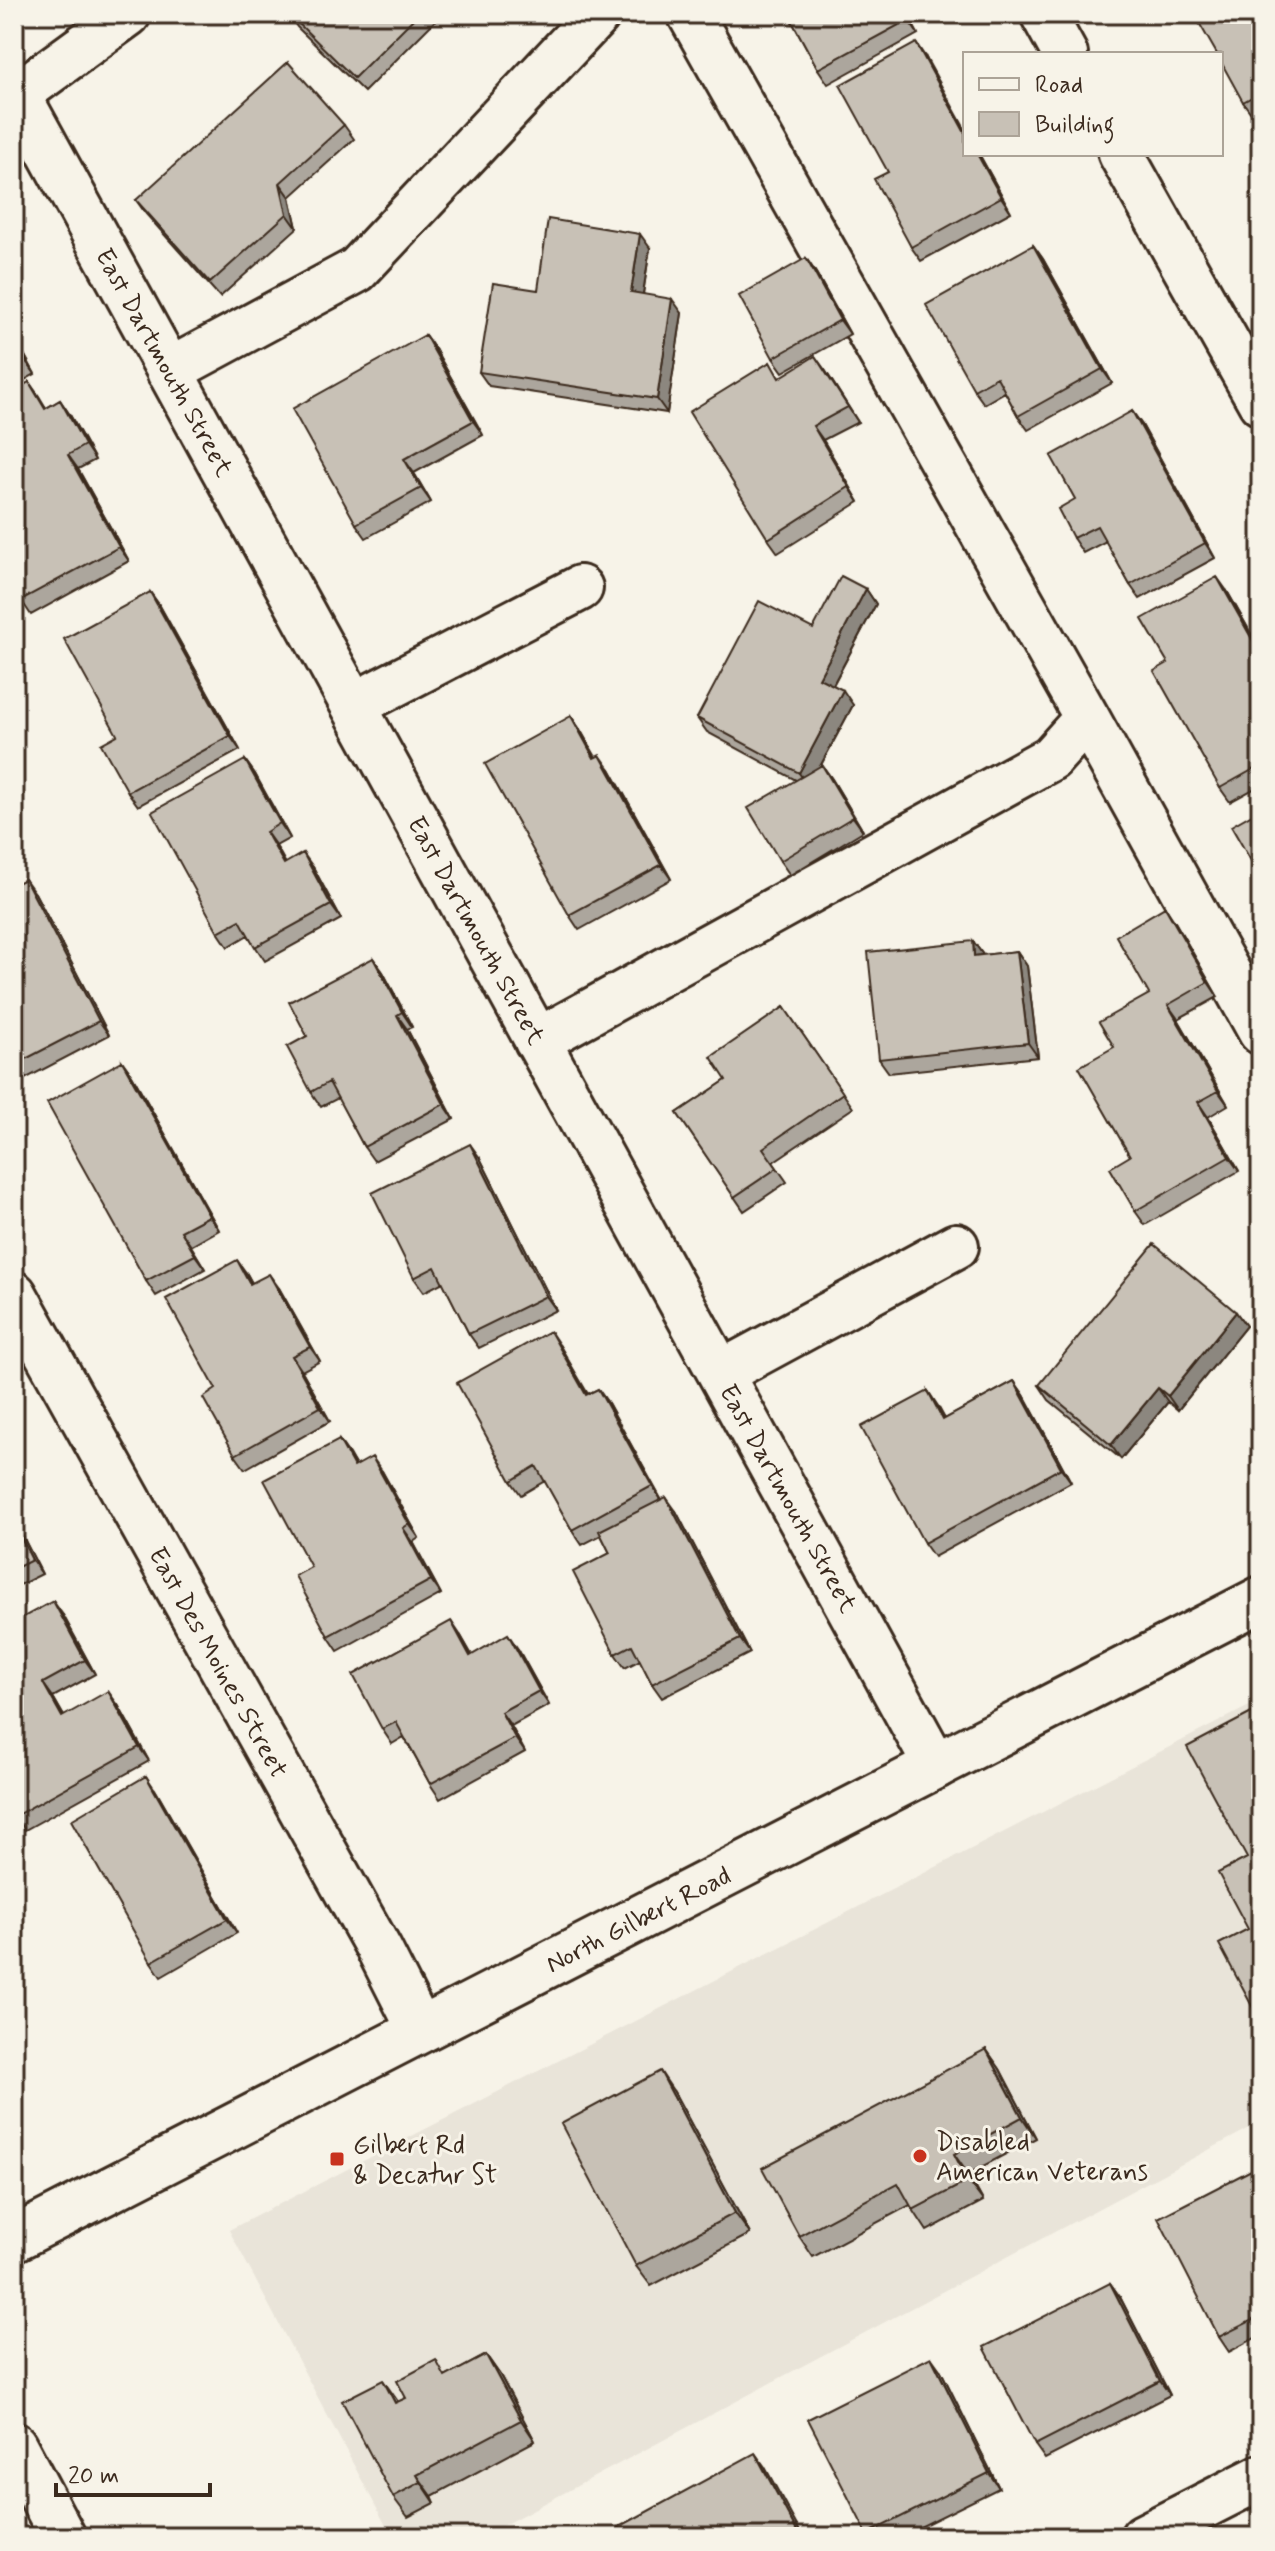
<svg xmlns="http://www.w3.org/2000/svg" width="1275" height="2551" viewBox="0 0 1275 2551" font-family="Mynerve,sans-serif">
	<rect width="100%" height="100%" fill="#f7f3e8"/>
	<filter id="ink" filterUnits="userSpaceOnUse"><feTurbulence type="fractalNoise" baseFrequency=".0125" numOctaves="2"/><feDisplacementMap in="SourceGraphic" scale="16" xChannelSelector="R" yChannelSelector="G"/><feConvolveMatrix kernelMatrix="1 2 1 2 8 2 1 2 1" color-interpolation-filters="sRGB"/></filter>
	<g filter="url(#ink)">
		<path fill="#e9e4d9" d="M1261 1700V2122L481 2537H392L229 2230Z"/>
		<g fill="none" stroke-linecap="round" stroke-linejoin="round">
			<g stroke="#3b2a1e" stroke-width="50">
				<path id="minor" d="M1043 14 1065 54
					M18 95 936 1766
					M14 97 128 14
					M1121 154 1261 403
					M169 371 357 270 598 14
					M354 705 580 588
					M1087 718 1261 1032
					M537 1041 1051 758 1087 718 690 14
					M14 1294 380 1951 420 2030
					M721 1373 956 1246
					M14 2445 63 2537
					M1143 2537 1261 2477"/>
			</g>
			<g stroke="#3b2a1e" stroke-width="50">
				<path id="major" d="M14 2239 1261 1599"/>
			</g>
			<use href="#minor" stroke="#f7f3e8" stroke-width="44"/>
			<use href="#major" stroke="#f7f3e8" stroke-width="44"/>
		</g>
		<path fill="#aca69d" stroke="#3b2a1e" stroke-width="2" d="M288 14H442L364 92 297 27Z
			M788 14H907L918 34 828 84 818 69Z
			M1261 14V112L1253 116 1243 102Z
			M926 58 965 154H979L1011 212 921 261 911 247 888 172Z
			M344 125 354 139 290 197 297 228 220 297 146 214 136 200Z
			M1033 245 1043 259 1112 383 1028 430 1018 416 1005 392 984 404 974 390Z
			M650 248 643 294 682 313 667 413 489 386 479 372 538 290Z
			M806 258 816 273 850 334 783 372 773 358Z
			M425 335 435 349 483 435 414 473 431 502 366 538 356 524Z
			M14 336 35 374 14 386Z
			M825 370 858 422 823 440 859 502 778 553 768 539 780 378Z
			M29 382 46 408 60 400 70 415 95 460 78 469 129 561 31 615 21 600Z
			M1132 411 1142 425 1215 558 1140 599 1130 585 1106 541 1083 553 1073 538 1075 499Z
			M866 589 876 604 833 685 853 705 821 765H822L832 779 863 831 790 875 780 861 796 780 707 732 697 718Z
			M1227 591 1261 651V785L1230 802 1220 788 1168 663Z
			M150 592 160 606 240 750 138 806 128 792 117 735Z
			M571 716 581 731 596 757 610 769 671 879 579 930 569 915Z
			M245 760 255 774 290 838 276 846 285 863 313 867 341 919 265 961 248 935 228 947 218 932Z
			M14 839 21 853 14 857Z
			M14 884 35 893 109 1035 23 1080 14 1066Z
			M1175 922 1218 997 1178 1019 1228 1105 1208 1117 1239 1171 1145 1225 1135 1211 1130 1156 1114 1047 1149 994Z
			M973 941 983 955 1017 951 1027 966 1038 1057 889 1073 879 1059Z
			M373 958 383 972 412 1027 407 1029 454 1119 374 1161 364 1147 338 1098 321 1107 311 1092Z
			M784 1007 853 1108 773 1162 787 1182 744 1211 677 1113 726 1080Z
			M122 1061 132 1075 219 1230 191 1246 205 1269 156 1296 146 1281Z
			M480 1158 556 1310 479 1348 469 1334 443 1282 424 1292 414 1278Z
			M247 1274 252 1283 279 1288 320 1361 302 1371 330 1421 245 1469 235 1455 216 1389Z
			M1236 1312 1246 1326 1178 1410 1168 1402 1121 1459 1049 1400 1039 1385Z
			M560 1346 588 1394 598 1389 608 1403 661 1499 676 1511 750 1653 662 1698 652 1684 640 1660 625 1668 615 1654 610 1553 601 1535 582 1545 572 1530 545 1481 521 1495 511 1481Z
			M1014 1381 1024 1395 1071 1482 934 1557 924 1543 928 1391 945 1419Z
			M339 1440 356 1466 382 1471 419 1538 413 1542 441 1594 338 1651 328 1636 311 1567Z
			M14 1520 42 1574 14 1588Z
			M63 1615 95 1674 53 1697 64 1716 118 1705 149 1761 25 1830 14 1814V1622Z
			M461 1636 472 1655 518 1649 549 1705 511 1726 525 1752 440 1799 430 1784 404 1737 392 1744 382 1729Z
			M156 1791 237 1933 161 1977 151 1962Z
			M986 2049 1000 2069 1036 2138 968 2174 983 2201 927 2231 910 2205 813 2257 799 2236Z
			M674 2092 750 2234 651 2286 636 2266Z
			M1261 2165V2335L1229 2352 1219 2337Z
			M1110 2283 1120 2297 1170 2395 1045 2459 1035 2445Z
			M486 2355 500 2375 535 2441 432 2496 435 2503 408 2517 393 2497 398 2402Z
			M941 2371 999 2488 900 2537H868L867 2534Z"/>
		<path fill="#8c877f" stroke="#3b2a1e" stroke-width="2" d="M905 14H907L918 34 908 20Z
			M916 43 926 58 965 129V133Z
			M977 154H979L1011 212 1001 197Z
			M280 183 290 197 297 228 287 214Z
			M640 234 650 248 641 306 631 292Z
			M1033 245 1043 259 1112 383 1102 369Z
			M806 258 816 273 850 334 840 320Z
			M672 299 682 313 667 413 657 399Z
			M425 335 435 349 483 435 473 421Z
			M14 336 35 374 25 360 14 340Z
			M815 356 825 370 858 422 848 407Z
			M29 382 39 396 55 423 45 409Z
			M60 400 70 415 95 460 85 445Z
			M1132 411 1142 425 1215 558 1205 543Z
			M813 426 823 440 859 502 849 487Z
			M68 455 78 469 129 561 119 547Z
			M404 459 414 473 431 502 421 488Z
			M1217 577 1227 591 1261 651V655Z
			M866 589 876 604 829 692 819 678Z
			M150 592 160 606 240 750 230 736Z
			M843 690 853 705 809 787 799 773Z
			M571 716 581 731 604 773 594 758Z
			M600 755 610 769 671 879 661 865Z
			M245 760 255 774 290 838 280 823Z
			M822 765 832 779 863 831 853 817Z
			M266 832 276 846 294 878 284 864Z
			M303 853 313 867 341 919 331 905Z
			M25 879 35 893 109 1035 99 1021Z
			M1165 907 1175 922 1218 997 1208 982Z
			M973 941 983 955 974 956Z
			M1017 951 1027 966 1038 1057 1028 1043Z
			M373 958 383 972 412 1027 402 1012Z
			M1168 1005 1178 1019 1228 1105 1218 1091Z
			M397 1015 407 1029 454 1119 444 1104Z
			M122 1061 132 1075 219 1230 209 1216Z
			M1198 1102 1208 1117 1239 1171 1229 1157Z
			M470 1144 480 1158 556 1310 546 1296Z
			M181 1231 191 1246 205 1269 195 1255Z
			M237 1260 247 1274 260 1298 250 1284Z
			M269 1274 279 1288 320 1361 310 1347Z
			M1236 1312 1246 1326 1178 1410 1168 1396Z
			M550 1331 560 1346 596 1410 586 1395Z
			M292 1356 302 1371 330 1421 320 1407Z
			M1014 1381 1024 1395 1071 1482 1061 1468Z
			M1158 1388 1168 1402 1121 1459 1111 1445Z
			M598 1389 608 1403 662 1501 652 1486Z
			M928 1391 938 1406 953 1434 943 1420Z
			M339 1440 349 1454 364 1481 354 1467Z
			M372 1457 382 1471 419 1538 409 1524Z
			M666 1497 676 1511 750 1653 740 1639Z
			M14 1520 17 1525 42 1574 32 1560 14 1524Z
			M403 1528 413 1542 441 1594 431 1580Z
			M53 1601 63 1615 95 1674 85 1660Z
			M451 1621 461 1636 480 1670 470 1656Z
			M508 1634 518 1649 549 1705 539 1691Z
			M43 1683 53 1697 72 1731 62 1717Z
			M108 1691 118 1705 149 1761 139 1747Z
			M501 1712 511 1726 525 1752 515 1738Z
			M146 1776 156 1791 237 1933 227 1919Z
			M986 2049 1000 2069 1036 2138 1022 2117Z
			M660 2071 674 2092 750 2234 735 2213Z
			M954 2154 968 2174 983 2201 968 2181Z
			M1110 2283 1120 2297 1170 2395 1160 2381Z
			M486 2355 500 2375 535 2441 521 2420Z
			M931 2357 941 2371 999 2488 989 2473Z
			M383 2380 397 2400 410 2423 395 2403Z
			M755 2453 765 2467 803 2537H800Z
			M417 2475 432 2496 435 2503 421 2482Z"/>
		<path fill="#c8c1b6" stroke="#3b2a1e" stroke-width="2" d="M289 14H418L354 78Z
			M788 14H905L908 20 818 69Z
			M1194 14H1261V92L1243 102 1221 62V54H1217Z
			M916 43 965 133V154H977L1001 197 911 247 874 179 888 172 840 85Z
			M288 62 344 125 280 183 287 214 210 283 136 200Z
			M548 219 640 234 631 292 672 299 657 399 479 372 493 283 538 290Z
			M1033 245 1102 369 1018 416 997 377 974 390 926 305Z
			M806 258 840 320 773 358 739 296Z
			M425 335 473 421 404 459 421 488 356 524 292 409Z
			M14 340 25 360 14 366Z
			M815 356 848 407 813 426 849 487 768 539 689 412 770 362 779 378Z
			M29 382 45 409 60 400 85 445 68 455 119 547 21 600 14 587V390Z
			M1132 411 1205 543 1130 585 1097 526 1073 538 1058 509 1075 499 1051 456Z
			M841 576 866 589 819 678 843 690 799 773 697 718 759 601 813 629Z
			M1217 577 1261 655V765L1220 788 1154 671 1168 663 1142 619Z
			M150 592 230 736 128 792 101 744 117 735 64 639Z
			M571 716 594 758 600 755 661 865 569 915 485 764Z
			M245 760 280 823 266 832 284 864 303 853 331 905 255 947 240 920 218 932 152 812Z
			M822 765 853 817 780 861 748 808Z
			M1261 809V878L1231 826Z
			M25 879 99 1021 14 1065V884Z
			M1165 907 1208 982 1168 1005 1218 1091 1198 1102 1229 1157 1135 1211 1110 1168 1130 1156 1079 1067 1114 1047 1099 1022 1149 994 1116 936Z
			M973 941 974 956 1017 951 1028 1043 879 1059 868 952Z
			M373 958 402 1012 397 1015 444 1104 364 1147 329 1082 311 1092 287 1047 307 1036 289 1002Z
			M784 1007 843 1093 763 1148 777 1168 734 1197 677 1113 726 1080 711 1057Z
			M122 1061 209 1216 181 1231 195 1255 146 1281 47 1103Z
			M470 1144 546 1296 469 1334 435 1267 414 1278 372 1193Z
			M1154 1244 1236 1312 1168 1396 1158 1388 1111 1445 1039 1385Z
			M237 1260 250 1284 269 1274 310 1347 292 1356 320 1407 235 1455 203 1398 216 1389 166 1299Z
			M550 1331 586 1395 598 1389 652 1486 572 1530 536 1466 511 1481 457 1383Z
			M1014 1381 1061 1468 924 1543 861 1427 928 1391 943 1420Z
			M339 1440 354 1467 372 1457 409 1524 403 1528 431 1580 328 1636 295 1576 311 1567 264 1480Z
			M666 1497 740 1639 652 1684 632 1645 615 1654 573 1572 610 1553 599 1531Z
			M14 1524 32 1560 14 1569Z
			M53 1601 85 1660 43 1683 62 1717 108 1691 139 1747 15 1816 14 1622Z
			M451 1621 470 1656 508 1634 539 1691 501 1712 515 1738 430 1784 396 1722 382 1729 353 1675Z
			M1261 1708V1876L1257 1878 1261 1885V2023L1219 1944 1248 1929 1218 1873 1247 1858 1187 1747Z
			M146 1776 227 1919 151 1962 71 1820Z
			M986 2049 1022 2117 954 2154 968 2181 913 2210 898 2183 799 2236 762 2168Z
			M660 2071 735 2213 636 2266 561 2124Z
			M1261 2165V2316L1219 2337 1158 2218Z
			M1110 2283 1160 2381 1035 2445 984 2347Z
			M486 2355 521 2420 417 2475 421 2482 393 2497 342 2401 383 2380 395 2403 406 2398 397 2381 436 2360 445 2377Z
			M931 2357 989 2473 867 2534 808 2419Z
			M755 2453 800 2537H625L619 2527Z"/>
	</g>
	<g fill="#c8321e" stroke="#f7f3e8" stroke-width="3">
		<circle cx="920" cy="2156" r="8"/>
		<rect x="329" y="2151" width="16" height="16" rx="4"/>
	</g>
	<g text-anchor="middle" stroke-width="6" stroke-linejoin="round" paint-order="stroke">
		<g font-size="26" fill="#3b2a1e" stroke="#f7f3e8">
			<text transform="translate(165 362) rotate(61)" y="9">East Dartmouth Street</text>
			<text transform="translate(477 930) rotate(61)" y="9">East Dartmouth Street</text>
			<text transform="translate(789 1498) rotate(61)" y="9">East Dartmouth Street</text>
			<text transform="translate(219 1662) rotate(61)" y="9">East Des Moines Street</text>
			<text transform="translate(638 1919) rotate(-27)" y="9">North Gilbert Road</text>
		</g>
		<g font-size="26" fill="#3b2a1e" stroke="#f7f3e8" text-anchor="start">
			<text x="936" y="2150">Disabled<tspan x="936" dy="30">American Veterans</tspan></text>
			<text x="353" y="2153">Gilbert Rd<tspan x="353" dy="30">&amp; Decatur St</tspan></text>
		</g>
	</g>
	<rect width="1275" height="2551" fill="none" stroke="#f7f3e8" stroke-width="48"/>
	<rect x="24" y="24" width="1227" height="2503" fill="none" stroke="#3b2a1e" stroke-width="3" filter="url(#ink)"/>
	<rect x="963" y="52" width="260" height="104" fill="#f7f3e8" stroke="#aca397" stroke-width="2"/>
	<rect x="979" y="78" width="40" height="12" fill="#f7f3e8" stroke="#aca397" stroke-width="2"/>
	<text x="1035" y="92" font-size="24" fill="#3b2a1e">Road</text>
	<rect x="979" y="112" width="40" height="24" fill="#c8c1b6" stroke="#aca397" stroke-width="2"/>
	<text x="1035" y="132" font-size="24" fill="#3b2a1e">Building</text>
	<path d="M56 2483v12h154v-12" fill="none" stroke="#3b2a1e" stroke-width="4"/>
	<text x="68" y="2483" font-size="24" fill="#3b2a1e" stroke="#f7f3e8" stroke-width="6" paint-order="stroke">20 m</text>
</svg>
